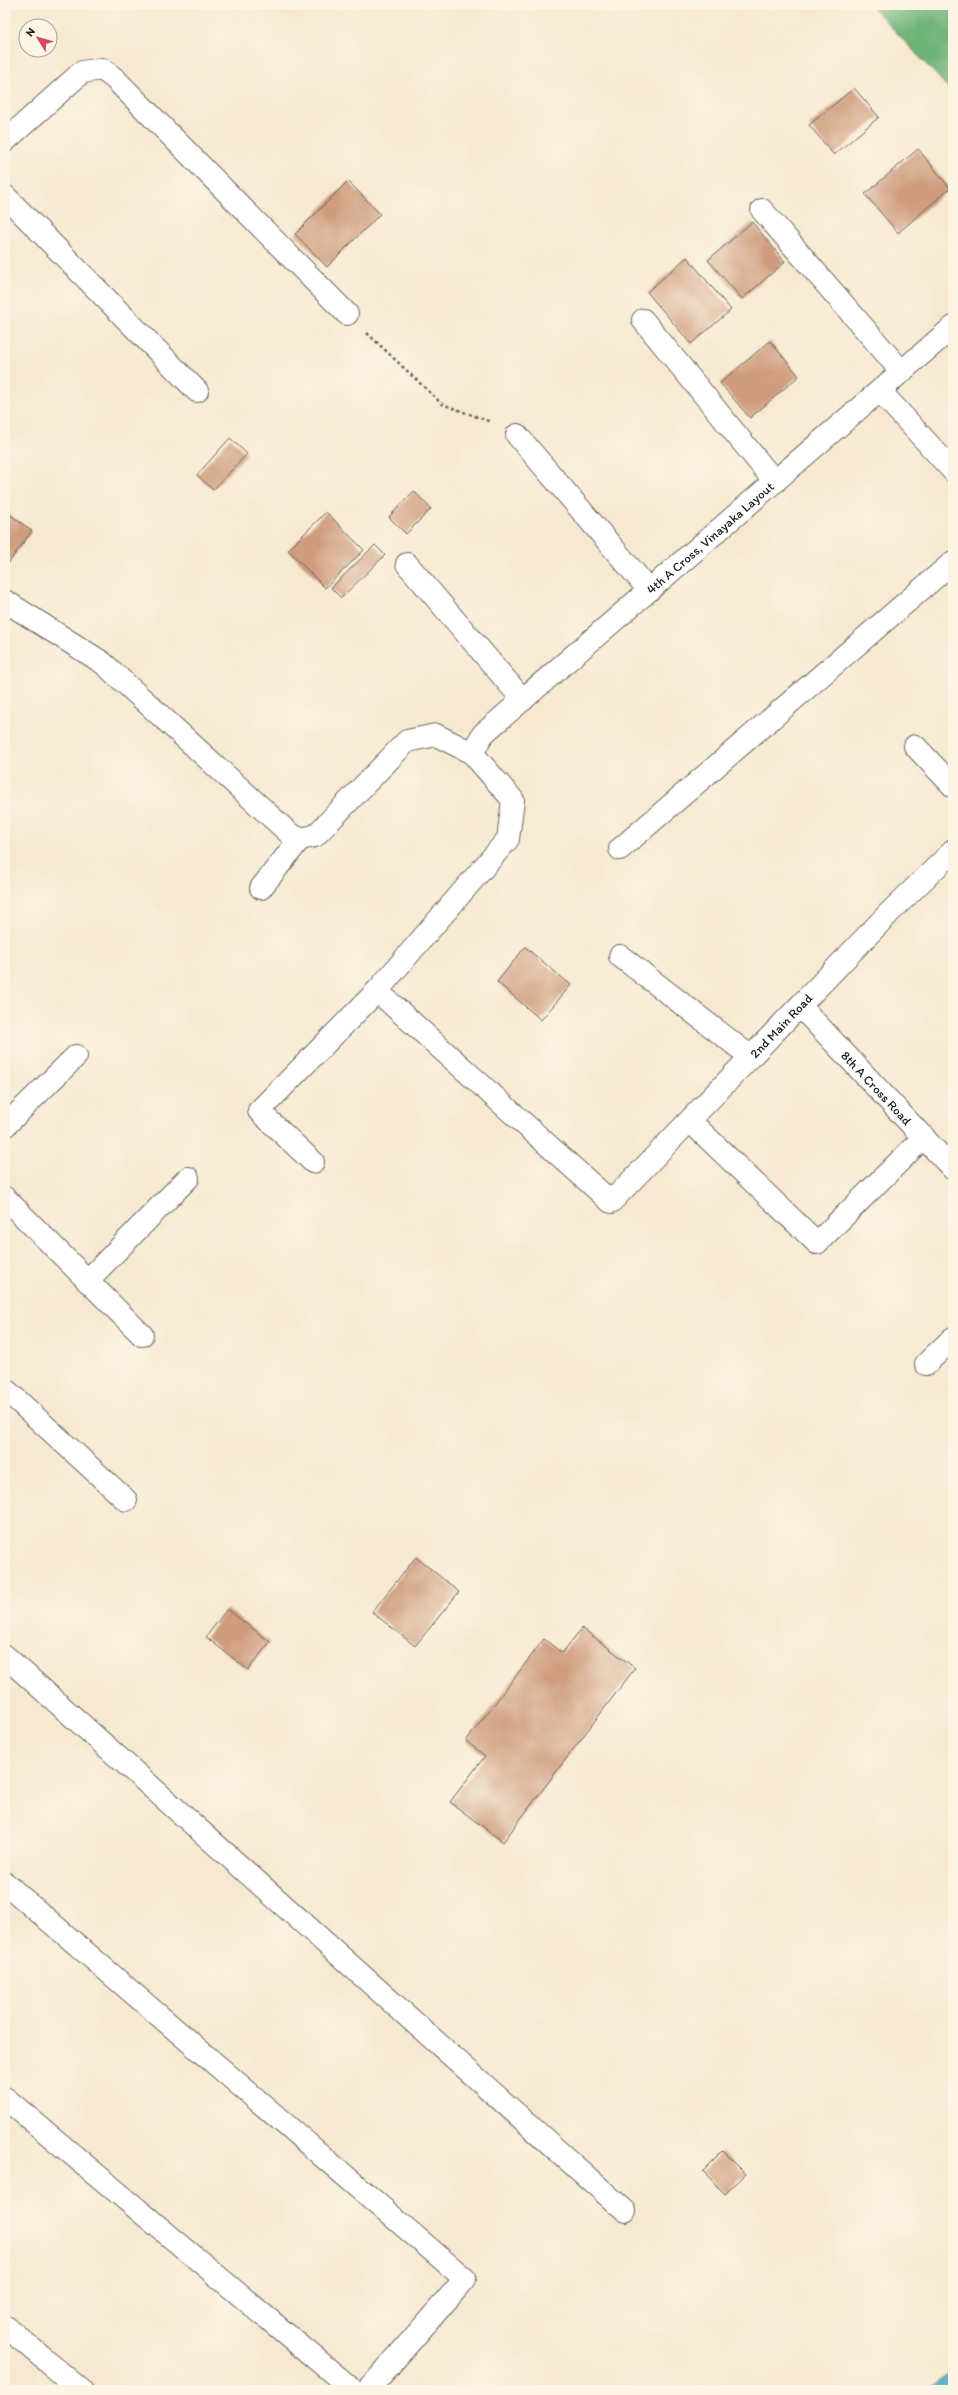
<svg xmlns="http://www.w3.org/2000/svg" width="958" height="2395" viewBox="0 0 958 2395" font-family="Itim,sans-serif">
	<rect width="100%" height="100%" fill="#fcf5e5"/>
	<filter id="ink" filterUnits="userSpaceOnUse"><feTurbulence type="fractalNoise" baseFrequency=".025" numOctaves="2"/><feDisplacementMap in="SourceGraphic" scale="8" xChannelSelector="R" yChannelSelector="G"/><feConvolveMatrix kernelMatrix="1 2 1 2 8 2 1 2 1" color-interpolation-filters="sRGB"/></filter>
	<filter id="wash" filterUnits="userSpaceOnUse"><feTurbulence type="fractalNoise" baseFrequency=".012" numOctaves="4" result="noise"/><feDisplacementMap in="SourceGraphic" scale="16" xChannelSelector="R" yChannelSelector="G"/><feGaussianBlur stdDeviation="0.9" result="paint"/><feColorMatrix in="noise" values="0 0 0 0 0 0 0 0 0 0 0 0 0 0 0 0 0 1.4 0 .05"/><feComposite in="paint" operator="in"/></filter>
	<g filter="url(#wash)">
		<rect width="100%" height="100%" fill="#f7e9d1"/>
		<path fill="#6db278" stroke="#44674a" d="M871 5H953V93Z"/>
		<path fill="#3eabbd" stroke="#2d646c" d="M953 2371V2390H926Z"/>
		<g id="blocks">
			<path fill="#cf9c7d" d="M854 88 879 117 834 155 809 125Z
				M918 149 950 188 898 233 865 194Z
				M348 181 380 214 327 267 295 234Z
				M752 222 785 262 742 299 708 260Z
				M687 257 731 310 691 344 647 292Z
				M770 341 799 376 750 418 720 383Z
				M230 438 247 454 213 490 197 475Z
				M414 491 431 509 406 534 389 517Z
				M5 511 32 531 7 565 5 564Z
				M326 512 364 550 325 588 288 550Z
				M375 545 385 555 341 598 331 588Z
				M525 947 571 985 541 1020 497 982Z
				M416 1557 459 1592 415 1646 372 1612Z
				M227 1609 270 1642 248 1670 206 1637Z
				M582 1628 635 1668 503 1842 450 1802 485 1756 466 1741 544 1639 562 1653Z
				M723 2151 746 2174 725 2194 703 2171Z"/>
		</g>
	</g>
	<g filter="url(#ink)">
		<use href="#blocks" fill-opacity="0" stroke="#69645b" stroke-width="1"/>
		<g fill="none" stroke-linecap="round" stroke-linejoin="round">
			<g stroke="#69645b" stroke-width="24">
				<g id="street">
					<path d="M5 141 82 72 102 69 115 79 347 314"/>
					<path d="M5 196 197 391"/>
					<path d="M762 210 902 372"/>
					<path d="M643 320 775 482"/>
					<path d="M880 391 953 471"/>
					<path d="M517 435 649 590"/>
					<path d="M407 564 523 700"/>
					<path d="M5 601 103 663 290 834 300 839 315 836 407 741 436 735 472 753 513 800 508 839 377 991 259 1111 313 1162"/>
					<path d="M915 746 953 786"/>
					<path id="s1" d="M472 753 483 734 953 327"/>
					<path d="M620 849 953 562"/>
					<path d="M261 888 300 839"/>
					<path d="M620 956 751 1057"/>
					<path id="s2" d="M377 991 611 1202 890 912 953 851"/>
					<path id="s3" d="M800 1006 953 1169"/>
					<path d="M690 1121 817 1243 924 1137"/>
					<path d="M5 1126 76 1056"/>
					<path d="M5 1198 142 1335"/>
					<path d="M87 1281 188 1178"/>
					<path d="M926 1364 953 1338"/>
					<path d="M5 1389 126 1500"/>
					<path d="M5 1656 625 2211"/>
					<path d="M5 1883 465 2279 368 2390"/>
					<path d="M5 2098 353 2390"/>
					<path d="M5 2326 81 2390"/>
				</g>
			</g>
			<path stroke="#69645b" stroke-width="2.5" stroke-dasharray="3 3" stroke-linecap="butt" d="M367 333 442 404 491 422"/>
			<use href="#street" stroke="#fff" stroke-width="22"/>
		</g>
	</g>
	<g text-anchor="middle" stroke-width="3" stroke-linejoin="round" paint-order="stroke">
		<g font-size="13" fill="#1c1c1c" stroke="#fcf5e5">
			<text dy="5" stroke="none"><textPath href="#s1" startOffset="322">4th A Cross, Vinayaka Layout</textPath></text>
			<text dy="5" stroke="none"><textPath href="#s2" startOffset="560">2nd Main Road</textPath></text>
			<text dy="5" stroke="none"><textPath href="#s3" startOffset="112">8th A Cross Road</textPath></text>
		</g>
	</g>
	<rect width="958" height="2395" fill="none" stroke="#fcf5e5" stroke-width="20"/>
	<g transform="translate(38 38) rotate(307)"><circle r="19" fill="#fcf5e5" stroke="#a29e95"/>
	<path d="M0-3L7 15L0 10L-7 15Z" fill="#d1495b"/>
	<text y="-6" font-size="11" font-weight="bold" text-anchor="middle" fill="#1c1c1c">N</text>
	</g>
</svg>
